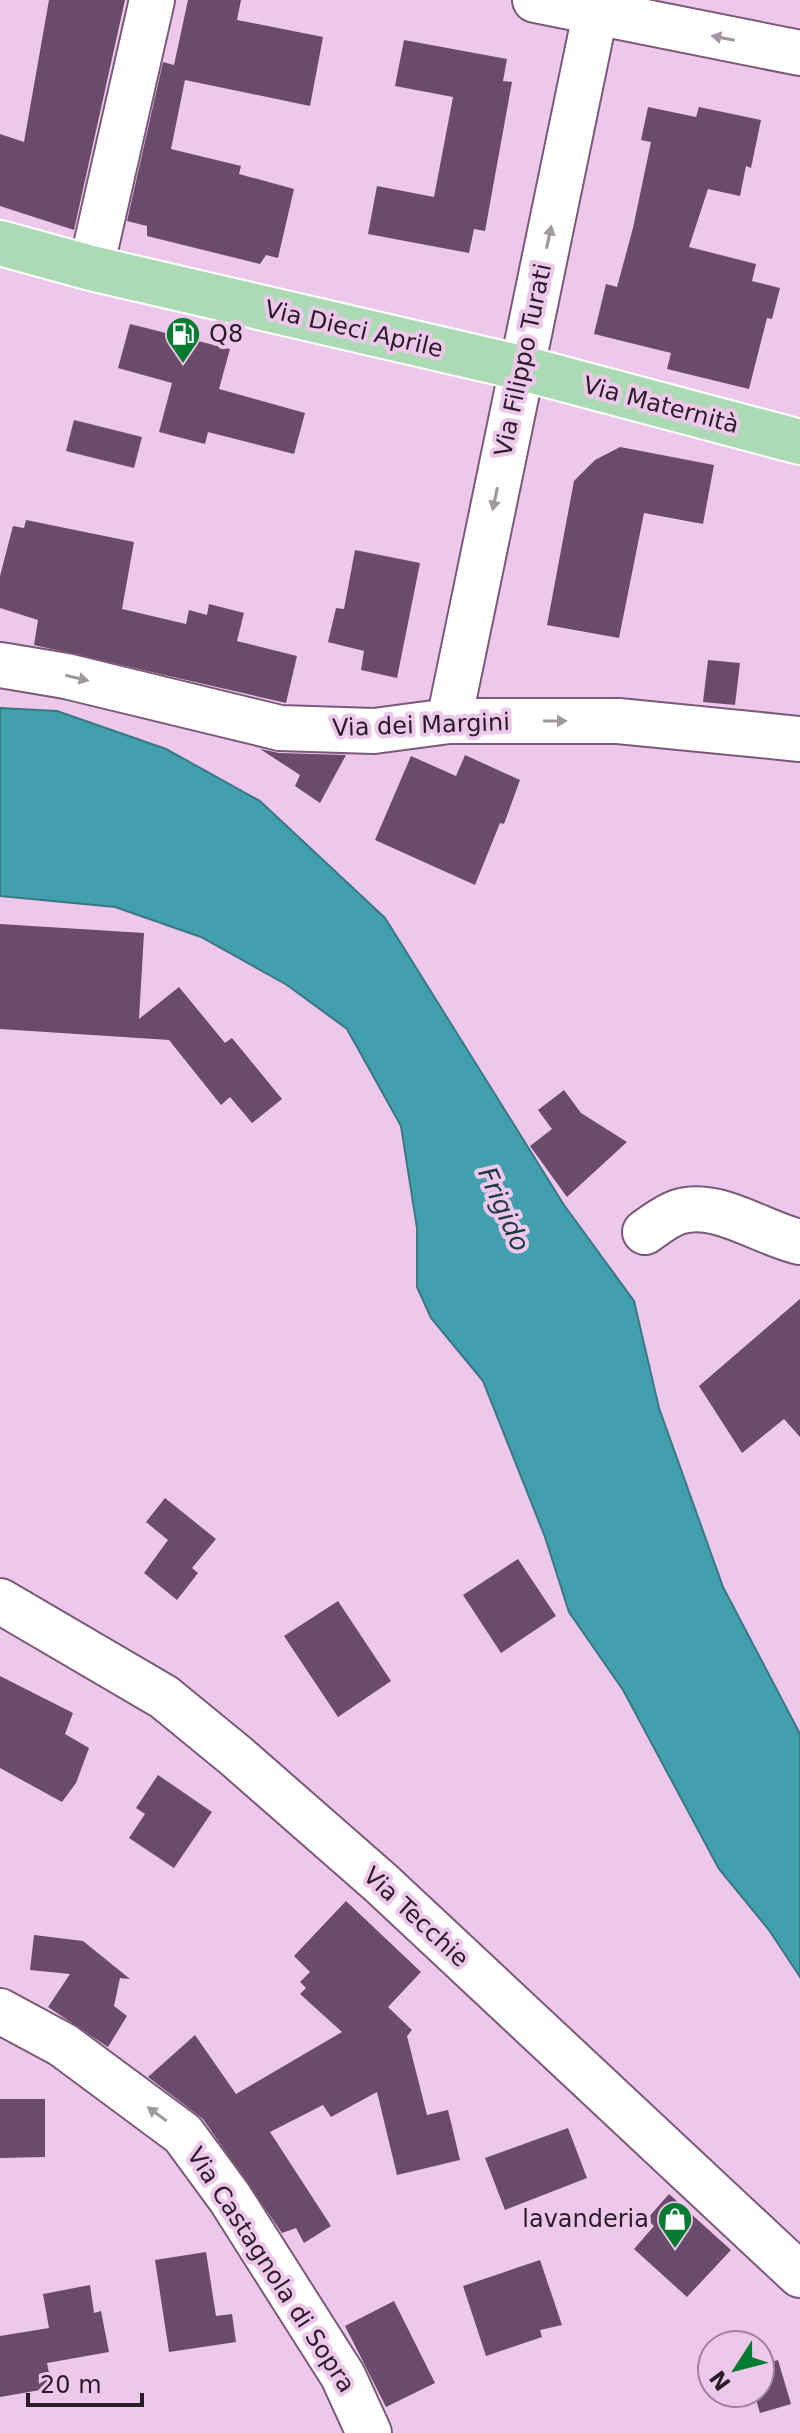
<svg xmlns="http://www.w3.org/2000/svg" width="800" height="2433" viewBox="0 0 800 2433" font-family="'DejaVu Sans',sans-serif">
	<rect width="100%" height="100%" fill="#edc8eb"/>
	<path fill="#429fad" stroke="#3b7885" stroke-width="2" d="M0 708 57 711 166 749 260 801 385 918 564 1205 634 1301 659 1408 723 1587 800 1734V1977L769 1930 719 1869 623 1690 569 1612 545 1537 483 1381 431 1318 417 1287V1228L401 1126 347 1029 287 985 201 937 115 907 0 896Z"/>
	<path fill="#6b4b6a" d="M49 0H125L74 230 0 206V134L24 142Z
		M188 0H241L237 20 323 37 310 106 185 80 171 149 241 166 239 174 294 189 278 258 266 255 260 264 147 236V226L127 221 163 62 174 65Z
		M404 40 507 59 503 81 512 82 485 231 474 229 469 253 368 234 377 186 434 197 453 97 395 86Z
		M648 107 696 117 699 107 761 120 751 168 746 166 740 196 708 189 689 247 756 264 752 281 780 288 772 319 767 318 749 389 667 369 671 353 594 334 606 284 617 287 633 228 651 142 641 140Z
		M130 324 230 349 219 389 305 413 294 454 208 432 205 444 159 432 172 383 118 368Z
		M74 420 142 437 134 468 66 451Z
		M620 447 714 465 703 524 644 513 619 638 547 625 574 481 595 460Z
		M26 520 134 542 122 609 186 624 189 610 207 615 209 604 244 613 237 641 297 656 286 703 34 645 38 620 0 608V576L13 526 24 528Z
		M355 550 420 563 397 678 361 670 364 651 328 642 336 608 344 609Z
		M708 660 740 663 735 705 703 702Z
		M260 749 279 753 346 755 320 803 295 786 300 775Z
		M465 755 520 780 504 824 500 823 475 885 375 840 411 756 456 776Z
		M0 924 144 933 139 1019 179 987 225 1043 232 1038 282 1099 252 1123 230 1097 221 1105 169 1040 0 1029Z
		M564 1090 581 1113 627 1142 567 1197 530 1146 552 1129 538 1110Z
		M800 1299V1437L784 1419 742 1453 699 1386Z
		M165 1498 216 1539 192 1568 198 1573 177 1600 144 1573 168 1540 146 1522Z
		M518 1559 556 1616 501 1653 463 1595Z
		M338 1601 391 1681 338 1717 284 1636Z
		M0 1676 73 1713 65 1734 89 1748 76 1783 62 1802 0 1768Z
		M158 1775 212 1812 174 1868 129 1838 145 1814 136 1808Z
		M346 1901 421 1972 388 2007 412 2030 407 2036 427 2115 448 2110 460 2160 397 2175 377 2092 331 2117 323 2105 270 2132 331 2226 304 2243 296 2228 282 2233 203 2119 148 2077 195 2035 236 2094 342 2032 300 1994 306 1988 300 1982 310 1972 294 1956Z
		M34 1935 83 1941 130 1979 120 1978 114 2006 127 2016 108 2047 48 2007 70 1974 30 1970Z
		M0 2099H45V2157L0 2158Z
		M568 2128 587 2178 505 2210 485 2158Z
		M669 2194 731 2250 687 2297 634 2249 654 2226 647 2219Z
		M206 2252 216 2316 232 2314 236 2342 169 2352 155 2260Z
		M540 2260 562 2325 540 2330 542 2337 486 2356 463 2286Z
		M90 2285 94 2313 101 2311 109 2352 47 2363 52 2388 0 2397V2336L49 2328 43 2294Z
		M394 2301 435 2383 386 2407 345 2326Z
		M778 2360 791 2404 760 2413 754 2393H760V2365Z"/>
	<g fill="none" stroke-linecap="round" stroke-linejoin="round">
		<g stroke="#7a5a78" stroke-width="48">
			<path id="minor" d="M535 0 800 53
				M91 268 152 0
				M0 665 66 676 280 728 374 731 449 721H618L800 739
				M449 721 598 0
				M645 1232C655 1225 666 1216 678 1212 716 1199 763 1234 800 1242
				M0 1601 164 1697 236 1756 381 1883 800 2275
				M0 2011 63 2045 183 2134 230 2198 343 2376 369 2433"/>
		</g>
		<g stroke="#fff" stroke-width="48">
			<path id="major" d="M0 243 91 268 522 368 800 442"/>
		</g>
		<use href="#minor" stroke="#fff" stroke-width="44"/>
		<use href="#major" stroke="#acdab4" stroke-width="44"/>
	</g>
	<defs><path id="oneway-solid" d="M-6-.8H1V-3.2L6.5 0L1 3.2V.8H-6Z" transform="scale(2)"/></defs>
	<g fill="#9f999f">
		<use href="#oneway-solid" transform="translate(723 38) rotate(-169)"/>
		<use href="#oneway-solid" transform="translate(549 237) rotate(-78)"/>
		<use href="#oneway-solid" transform="translate(495 499) rotate(102)"/>
		<use href="#oneway-solid" transform="translate(77 678) rotate(13)"/>
		<use href="#oneway-solid" transform="translate(555 721)"/>
		<use href="#oneway-solid" transform="translate(157 2114) rotate(-144)"/>
	</g>
	<defs>
		<g id="fuel-pin" transform="scale(1.8)"><path d="M0 17L-7.5 6A9.5 9.5 0 1 1 7.5 6Z" fill="#057b32" stroke="#edc8eb"/><path d="M-5.5-6h7V0h2V4h1.3V-2.5L3-4.5l.8-.8L6-3V5H2.5V1h-1V6h-7ZM-4.2-4.7v3.2H.2V-4.7Z" fill="#fff"/></g>
		<g id="shop-pin" transform="scale(1.8)"><path d="M0 17L-7.5 6A9.5 9.5 0 1 1 7.5 6Z" fill="#057b32" stroke="#edc8eb"/><path d="M-5-2.5h2.3a2.7 3.5 0 0 1 5.4 0H5L5.5 6h-11ZM-1.5-2.5h3a1.5 2.3 0 0 0-3 0Z" fill="#fff"/></g>
	</defs>
	<g fill-rule="evenodd">
		<use href="#fuel-pin" x="183" y="334"/>
		<use href="#shop-pin" x="675" y="2219"/>
	</g>
	<g text-anchor="middle" stroke-width="8" stroke-linejoin="round" paint-order="stroke">
		<g font-size="24" fill="#2a1c29" stroke="#edc8eb">
			<text transform="translate(354 329) rotate(13)" y="8">Via Dieci Aprile</text>
			<text transform="translate(523 360) rotate(-78)" y="8">Via Filippo Turati</text>
			<text transform="translate(661 405) rotate(15)" y="8">Via Maternità</text>
			<text transform="translate(421 725) rotate(-2)" y="8">Via dei Margini</text>
			<text transform="translate(416 1917) rotate(43)" y="8">Via Tecchie</text>
			<text transform="translate(271 2270) rotate(57)" y="8">Via Castagnola di Sopra</text>
		</g>
		<g font-size="24" fill="#2a1c29" stroke="#edc8eb" text-anchor="start">
			<text x="209" y="342">Q8</text>
			<text x="649" y="2227" text-anchor="end">lavanderia</text>
		</g>
		<g font-size="26" font-style="italic" fill="#1e3b40" stroke="#edc8eb">
			<text transform="translate(504 1209) rotate(66)" y="9">Frigido</text>
		</g>
	</g>
	<g transform="translate(736 2369) rotate(234)"><circle r="38" fill="#edc8eb" stroke="#9f839d" stroke-width="2"/>
	<path d="M0-6L14 30L0 20L-14 30Z" fill="#057b32"/>
	<text y="-12" font-size="22" font-weight="bold" text-anchor="middle" fill="#2a1c29">N</text>
	</g>
	<path d="M28 2393v12h114v-12" fill="none" stroke="#2a1c29" stroke-width="4"/>
	<text x="40" y="2393" font-size="24" fill="#2a1c29" stroke="#edc8eb" stroke-width="6" paint-order="stroke">20 m</text>
</svg>
